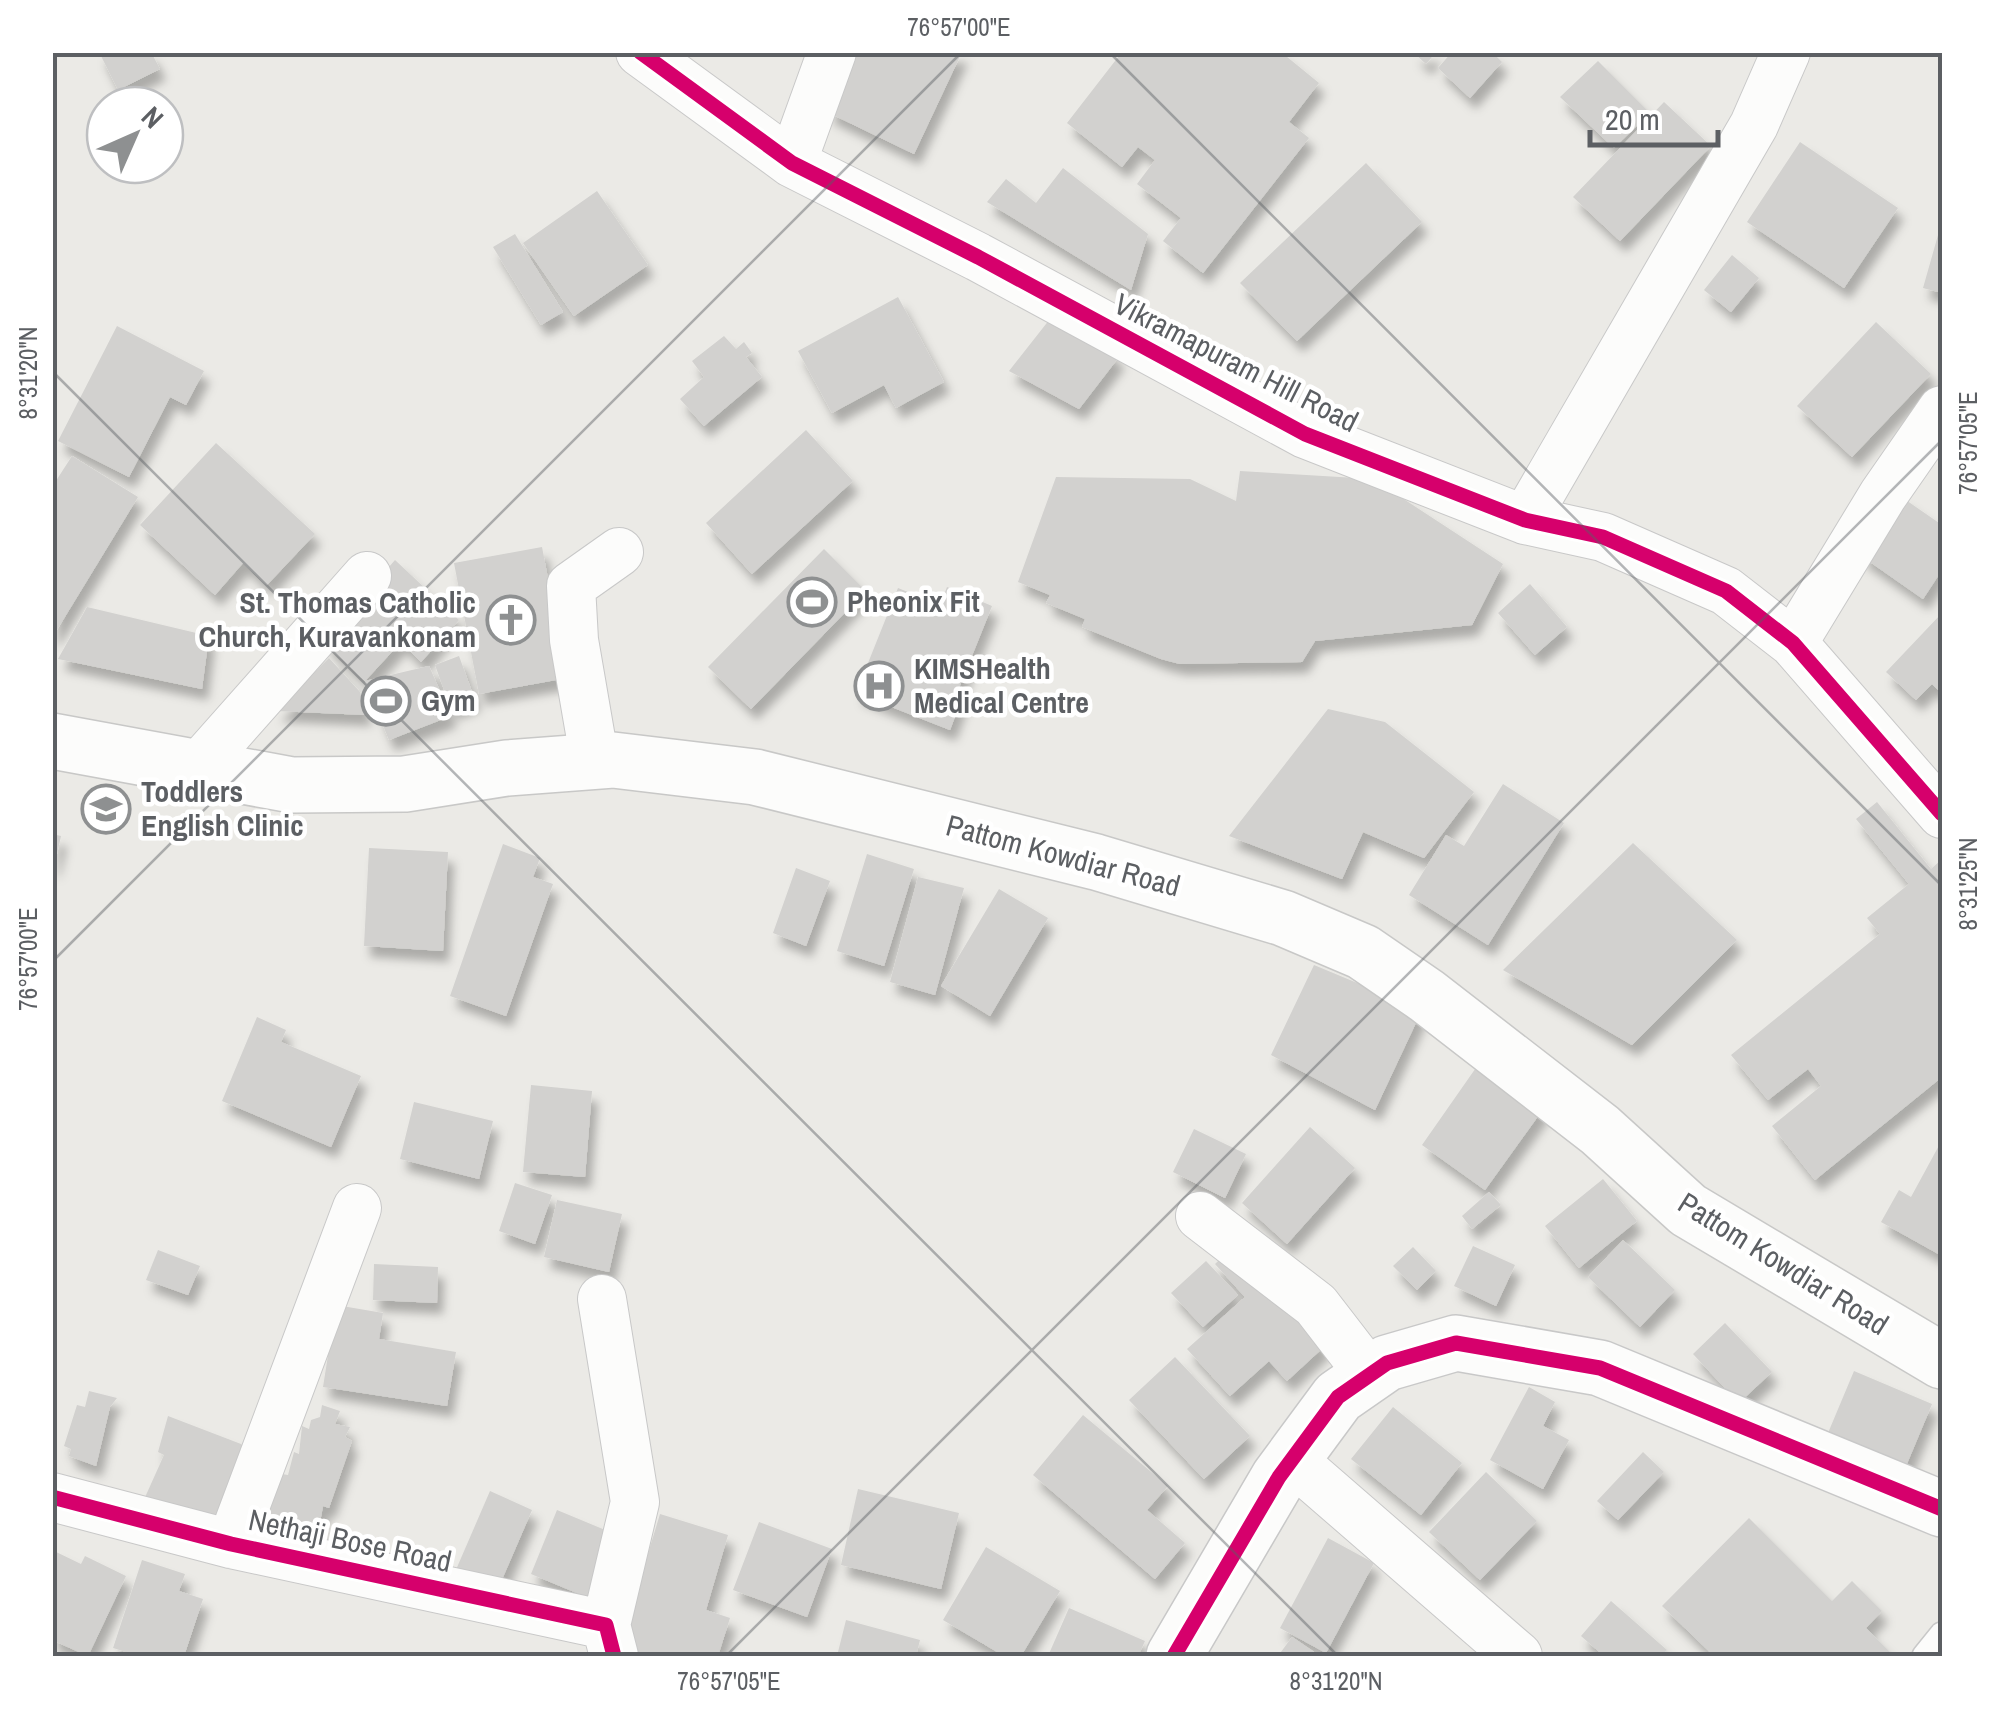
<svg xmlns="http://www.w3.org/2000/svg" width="1995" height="1709" viewBox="0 0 1995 1709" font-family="'Archivo Narrow',sans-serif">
	<defs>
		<filter id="shadow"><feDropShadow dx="6" dy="11" stdDeviation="5" flood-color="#0004"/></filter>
	</defs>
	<rect width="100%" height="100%" fill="#ebeae6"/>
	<path fill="#d2d1cf" filter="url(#shadow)" d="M99 52H151L160 69 118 90Z
		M855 52H962L914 154 827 112Z
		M1122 52H1281L1319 83 1289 122 1309 138 1203 273 1163 241 1181 218 1137 184 1155 160 1138 147 1122 167 1067 123Z
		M1413 52H1436L1426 64Z
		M1452 52H1492L1502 62 1470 98 1438 68Z
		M1598 61 1650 113 1614 148 1560 97Z
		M1664 102 1711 146 1620 241 1573 197Z
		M1800 142 1898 208 1844 288 1747 222Z
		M1366 163 1422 222 1297 341 1240 283Z
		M1063 168 1148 234 1131 290 987 202 1006 179 1036 203Z
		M597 191 648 265 574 316 523 243Z
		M1942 221V293L1923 288Z
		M515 234 563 312 541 325 493 247Z
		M1732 255 1759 278 1731 312 1704 290Z
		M898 297 944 382 896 408 884 385 832 413 798 351Z
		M1057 310 1119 357 1079 409 1009 371Z
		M1876 322 1931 374 1852 457 1797 406Z
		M117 326 204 371 186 405 170 397 129 477 58 441Z
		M724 336 736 349 744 342 752 353 746 357 762 377 704 426 680 399 704 377 692 361Z
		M806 430 853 481 752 574 706 523Z
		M216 443 315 534 267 585 243 563 215 595 140 525Z
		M72 456 138 497 52 638V487Z
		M1240 471 1373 479 1503 564 1472 625 1315 641 1302 662 1180 664 1161 659 1082 627 1085 619 1046 603 1050 595 1018 582 1056 477 1190 479 1236 501Z
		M1900 496 1942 525V570L1923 599 1860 555Z
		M542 547 567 678 479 694 454 563Z
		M824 549 866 591 751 709 708 667Z
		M395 560 459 620 421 662 401 642 365 681 324 642Z
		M1530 584 1567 627 1535 655 1498 613Z
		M947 587 992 606 959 688 965 690 950 730 856 693 898 588 940 605Z
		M87 607 209 636 202 689 58 659Z
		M1942 613V694L1932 684 1916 700 1886 672Z
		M459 656 475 700 451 709 435 665Z
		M329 658 360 692 366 715 275 711Z
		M429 666 451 716 389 740 365 681Z
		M1328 709 1385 722 1474 792 1424 858 1363 832 1342 879 1229 836Z
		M1503 784 1564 823 1488 945 1409 895 1446 835 1464 846Z
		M1877 802 1931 869 1942 859V1077L1815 1180 1772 1126 1821 1086 1808 1069 1768 1100 1731 1055 1880 934 1867 918 1909 884 1856 819Z
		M52 834 61 836 54 867H52Z
		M1633 843 1737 940 1632 1045 1503 970Z
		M503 844 540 858 533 877 553 884 506 1016 450 996Z
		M369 848 448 852 443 951 364 946Z
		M867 854 914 869 884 966 837 951Z
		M796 868 830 881 806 946 773 933Z
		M918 877 964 888 935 995 890 982Z
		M999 889 1048 918 990 1016 941 986Z
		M1314 965 1422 1010 1375 1110 1271 1055Z
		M257 1017 286 1030 281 1042 361 1076 331 1147 222 1101Z
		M1480 1062 1544 1108 1485 1190 1422 1145Z
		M531 1085 592 1091 585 1177 523 1172Z
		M414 1102 493 1121 479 1179 400 1159Z
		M1310 1127 1355 1168 1287 1244 1242 1203Z
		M1194 1129 1246 1154 1225 1198 1173 1172Z
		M1942 1140V1256L1881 1222 1899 1190 1911 1197Z
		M1603 1179 1637 1221 1579 1268 1545 1226Z
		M515 1183 552 1195 535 1244 499 1231Z
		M1489 1192 1501 1205 1472 1229 1462 1216Z
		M557 1200 622 1214 609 1272 544 1257Z
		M1623 1240 1675 1290 1640 1327 1588 1277Z
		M1234 1246 1325 1346 1287 1381 1269 1361 1230 1396 1187 1349 1245 1297 1215 1264Z
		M1473 1246 1515 1265 1496 1306 1454 1286Z
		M1413 1247 1436 1271 1417 1290 1393 1266Z
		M158 1250 200 1266 188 1295 146 1280Z
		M1206 1261 1238 1295 1203 1327 1171 1293Z
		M374 1264 438 1267 437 1303 373 1300Z
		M336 1305 383 1313 379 1339 456 1352 447 1406 323 1387Z
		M1725 1323 1772 1372 1739 1403 1693 1354Z
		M1175 1357 1250 1436 1204 1479 1129 1400Z
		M1854 1371 1932 1404 1906 1466 1828 1433Z
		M1529 1387 1555 1402 1543 1426 1569 1440 1543 1489 1490 1460Z
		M89 1391 117 1398 110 1407 96 1466 69 1456 71 1449 64 1446 77 1405 85 1407Z
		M322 1405 340 1411 335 1424 350 1427 345 1437 352 1441 329 1508 323 1506 317 1539 291 1529 292 1522 271 1514 270 1509 282 1474 288 1475 294 1452 299 1454 302 1426 309 1429 311 1420 320 1417Z
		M1393 1407 1462 1463 1421 1515 1351 1459Z
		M1083 1415 1168 1486 1147 1510 1185 1543 1155 1579 1033 1475Z
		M168 1416 241 1444 258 1463 226 1522 142 1504 164 1455 158 1452Z
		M1643 1452 1664 1472 1618 1520 1597 1501Z
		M1486 1472 1537 1521 1480 1580 1429 1532Z
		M858 1489 959 1513 941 1589 841 1565Z
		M490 1491 532 1510 497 1591 455 1572Z
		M557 1510 622 1537 596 1601 531 1574Z
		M660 1514 728 1535 706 1610 730 1618 718 1656H617Z
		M1749 1518 1832 1601 1852 1581 1882 1611 1866 1628 1894 1656H1714L1662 1606Z
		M759 1522 832 1549 807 1617 733 1590Z
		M1328 1538 1374 1563 1326 1653 1280 1628Z
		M986 1547 1060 1591 1021 1656H1004L943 1620Z
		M52 1550 81 1564 85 1556 126 1576 88 1656 52 1640Z
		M142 1560 185 1574 179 1591 203 1599 184 1656H140L113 1648Z
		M1611 1601 1667 1650 1661 1656H1604L1581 1636Z
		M1069 1608 1145 1641 1138 1656H1048Z
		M846 1620 920 1640 916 1656H837Z
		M1292 1637 1320 1656H1278Z"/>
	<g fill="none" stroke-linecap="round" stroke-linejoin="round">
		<g stroke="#c8c8c8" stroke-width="28">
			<path id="service" d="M1925 1656 1942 1635"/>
		</g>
		<g stroke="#c8c8c8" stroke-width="50">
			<path id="minor" d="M640 52 792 163 978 257 1305 434 1525 520 1603 537 1726 591 1793 643 1942 814
				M792 163 832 52
				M1525 520 1754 125 1786 52
				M1793 643 1883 495 1942 410
				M595 762 574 640 571 586 619 552
				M197 768 367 576
				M1200 1216 1316 1305 1370 1375
				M602 1299 635 1502 606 1625
				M1292 1460 1518 1656
				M52 1497 231 1544 606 1625 614 1656
				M231 1544 357 1208"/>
		</g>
		<g stroke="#c8c8c8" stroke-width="58">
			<path id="tertiary" d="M1174 1656 1279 1477 1338 1397 1387 1363 1456 1343 1600 1368 1942 1509"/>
		</g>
		<g stroke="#c8c8c7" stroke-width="58">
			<path id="secondary" d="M52 741 292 785 405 784 507 768 613 760 755 777 1096 862 1283 918 1363 952 1427 996 1600 1130 1688 1210 1942 1361"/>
		</g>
		<use href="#service" stroke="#fcfcfb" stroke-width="25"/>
		<use href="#minor" stroke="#fcfcfb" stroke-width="48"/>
		<use href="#tertiary" stroke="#fcfcfb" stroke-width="55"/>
		<use href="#secondary" stroke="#fcfcfb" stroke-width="55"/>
		<g stroke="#fff" stroke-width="21">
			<path id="cycleway" d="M640 52 792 163 978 257 1305 434 1525 520 1603 537 1726 591 1793 643 1942 814
				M52 1497 231 1544 606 1625 614 1656
				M1174 1656 1279 1477 1338 1397 1387 1363 1456 1343 1600 1368 1942 1509"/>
		</g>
		<use href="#cycleway" stroke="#d6006c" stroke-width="15"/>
	</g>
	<path fill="none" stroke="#5c5f63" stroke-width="2.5" stroke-opacity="0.45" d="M1109 52 1942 886M52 371 1338 1656M52 962 962 52M726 1656 1942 440"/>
	<defs>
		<g id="stadium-ring" transform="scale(2.5)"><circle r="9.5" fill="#fff" stroke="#8e9091" stroke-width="1.5"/><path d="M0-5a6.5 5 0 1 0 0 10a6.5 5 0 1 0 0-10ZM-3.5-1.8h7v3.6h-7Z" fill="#8e9091"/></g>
		<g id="church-ring" transform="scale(2.5)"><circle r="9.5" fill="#fff" stroke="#8e9091" stroke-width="1.5"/><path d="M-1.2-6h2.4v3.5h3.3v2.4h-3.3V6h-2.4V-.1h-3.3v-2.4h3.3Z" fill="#8e9091"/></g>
		<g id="hospital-ring" transform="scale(2.5)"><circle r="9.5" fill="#fff" stroke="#8e9091" stroke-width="1.5"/><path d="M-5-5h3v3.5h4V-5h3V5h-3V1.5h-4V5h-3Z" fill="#8e9091"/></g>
		<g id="school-ring" transform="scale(2.5)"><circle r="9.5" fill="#fff" stroke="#8e9091" stroke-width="1.5"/><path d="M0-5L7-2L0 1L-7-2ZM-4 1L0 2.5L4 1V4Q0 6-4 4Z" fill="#8e9091"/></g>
	</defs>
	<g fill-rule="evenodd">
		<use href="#stadium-ring" x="812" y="602"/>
		<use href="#church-ring" x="511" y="620"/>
		<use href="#hospital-ring" x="879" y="686"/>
		<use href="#stadium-ring" x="386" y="701"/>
		<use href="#school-ring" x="106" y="809"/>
	</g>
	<g text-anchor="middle" stroke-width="9" stroke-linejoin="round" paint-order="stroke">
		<g font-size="30" fill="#5c5f63" stroke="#fff">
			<text transform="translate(1236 363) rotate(27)" y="10">Vikramapuram Hill Road</text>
			<text transform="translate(1063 856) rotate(15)" y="10">Pattom Kowdiar Road</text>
			<text transform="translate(1783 1264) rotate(32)" y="10">Pattom Kowdiar Road</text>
			<text transform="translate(350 1541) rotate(12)" y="10">Nethaji Bose Road</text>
		</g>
		<g font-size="30" font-weight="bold" fill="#5c5f63" stroke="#fff" text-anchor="start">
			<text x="847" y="612">Pheonix Fit</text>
			<text x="476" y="613" text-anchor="end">St. Thomas Catholic<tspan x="476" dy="34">Church, Kuravankonam</tspan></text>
			<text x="914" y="679">KIMSHealth<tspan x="914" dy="34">Medical Centre</tspan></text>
			<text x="421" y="711">Gym</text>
			<text x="141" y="802">Toddlers<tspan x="141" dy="34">English Clinic</tspan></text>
		</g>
	</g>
	<rect width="1995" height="1709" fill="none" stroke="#ffffff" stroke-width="110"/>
	<g transform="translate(135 135) rotate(45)"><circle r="48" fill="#ffffff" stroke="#bebfc1" stroke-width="2.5"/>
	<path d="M0-8L18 38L0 25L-18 38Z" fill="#8e9091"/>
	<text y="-15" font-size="28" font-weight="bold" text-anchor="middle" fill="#5c5f63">N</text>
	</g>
	<path d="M1590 130v15h128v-15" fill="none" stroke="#5c5f63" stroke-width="5"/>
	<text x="1605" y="130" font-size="30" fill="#5c5f63" stroke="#ffffff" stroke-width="8" paint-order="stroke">20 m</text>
	<rect x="55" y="55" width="1885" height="1599" fill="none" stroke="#5c5f63" stroke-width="4"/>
	<g font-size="25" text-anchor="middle" fill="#5c5f63">
		<text x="959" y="36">76°57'00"E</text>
		<text transform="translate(28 373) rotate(-90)" y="9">8°31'20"N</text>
		<text transform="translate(1968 443) rotate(-90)" y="9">76°57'05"E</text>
		<text transform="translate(1968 884) rotate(-90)" y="9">8°31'25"N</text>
		<text transform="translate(28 959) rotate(-90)" y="9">76°57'00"E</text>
		<text x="729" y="1690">76°57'05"E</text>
		<text x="1336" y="1690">8°31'20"N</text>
	</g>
</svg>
